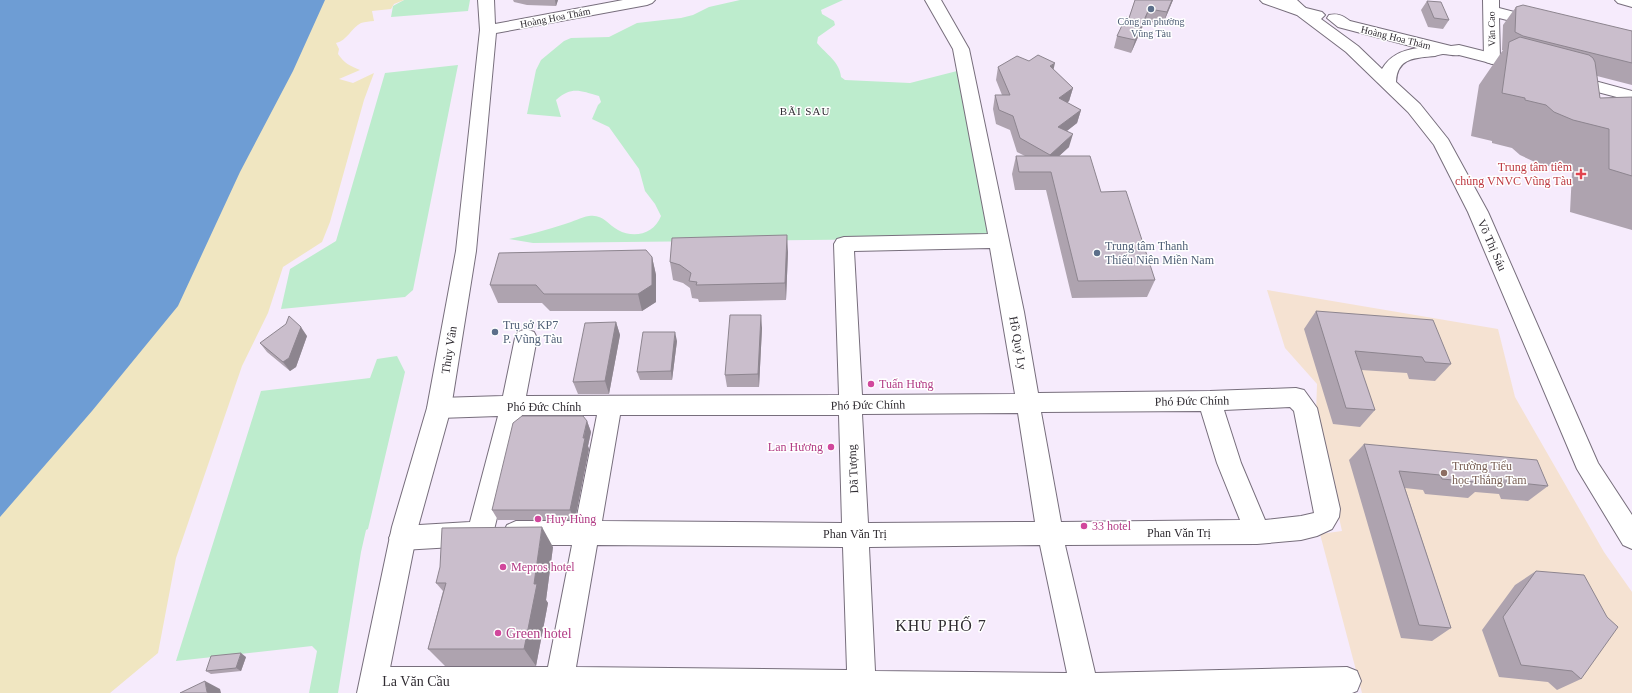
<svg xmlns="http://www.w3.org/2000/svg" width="1632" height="693" viewBox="0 0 1632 693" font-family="Georgia,serif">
	<rect width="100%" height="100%" fill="#f6ebfc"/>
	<path fill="#f5e2d2" d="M1267 290 1498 329 1515 397 1604 552 1632 592V693H1362L1320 534 1342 531 1316 414 1317 384 1285 348Z"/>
	<path fill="#bdeccd" d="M404 0H470L468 11 391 17 393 6Z
		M740 0H843L821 10 822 14 834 21 835 25 818 37 817 43C826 54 840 62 841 77L845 80 910 83 961 70 992 238 533 243 509 239C528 235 547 230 565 224 573 222 581 217 589 216 603 214 607 224 618 230 634 239 654 234 661 216L655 204 645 191 639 169 609 127 592 119 598 105 601 102 599 96C580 91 572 86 556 100L561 117 527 114 536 70 541 60 564 41 571 38 609 37 637 23 681 18 693 15 709 7Z
		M458 65 413 290 405 297 281 309 290 269 336 241 385 73Z
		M397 356 405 372 368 529 366 530 361 552 338 693H309L317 651 312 646 176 661 261 391 370 378 377 359Z"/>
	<path fill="#f0e6c1" d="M229 0H404L394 4 391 9 372 11 374 21C370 21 365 22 361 23 351 28 347 41 336 43L339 49 338 54C344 63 350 66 360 70L339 79 353 83 374 73 364 100 330 222 322 242 283 267 268 313 242 366 176 558 158 653 110 693H0V376Z"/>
	<path fill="#6e9dd4" d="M0 0H325L293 71 240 172 178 306 92 411 0 517Z"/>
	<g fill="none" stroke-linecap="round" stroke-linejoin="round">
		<g stroke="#776e7c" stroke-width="2">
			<path id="minor" d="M925 0H941L969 49 1024 312 1038 393 1210 391 1296 388 1304 390 1317 408 1340 509 1339 517 1332 529 1317 536 1301 540 1257 544 1065 545 1095 673 1347 667 1357 671 1361 681 1357 691 1352 693H369L364 691 360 681 364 671 374 667H548L572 545H516L507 541 503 533 507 525 516 521H576L597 415H522L493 534 489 542 480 546 476 544 471 546 402 550 393 546 389 538 393 530 402 526 470 522 498 416 439 418 431 415 427 408 431 401 439 398 503 396 515 338 518 332 526 329 534 332 537 338 526 396 839 395 834 244 837 239 844 237 988 234 953 49ZM990 248 1015 394 862 395 854 251ZM1290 407 1294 411 1314 513 1301 516 1265 520 1241 463 1224 410ZM1201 411 1217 463 1240 520 1061 522 1041 412ZM1018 413 1035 522 868 523 862 414ZM620 415H839L842 523 602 521ZM597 545 843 547 847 670 576 667ZM1040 545 1067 673 875 671 869 547Z
				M1280 0H1297L1310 12 1307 15C1297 18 1286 9 1280 0Z
				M1483 0H1499V8L1545 20 1547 23 1545 26 1539 28 1499 18 1500 59 1498 62 1492 64 1486 62 1484 59Z
				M1615 0H1632V7L1618 3Z"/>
		</g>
		<g stroke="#776e7c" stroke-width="2">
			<path id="major" d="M478 0H494L495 24 623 0H655L652 3 647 5 496 33 476 251 451 408 418 527 385 693H357L392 527 427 408 456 251 480 30Z
				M1260 0H1283L1306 8 1322 12 1325 15 1321 19 1358 46 1382 69C1390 55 1403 50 1418 48L1338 27 1327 18 1329 15C1338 13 1343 16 1350 21L1451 46 1459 45 1531 63 1533 67 1531 71 1525 72 1459 55C1453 56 1449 54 1443 54 1441 54 1438 55 1435 56 1416 58 1397 57 1396 82L1420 104 1448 139 1488 212 1598 463 1632 515V549L1623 545 1577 469 1468 212 1434 145 1408 112 1346 52 1297 15 1263 3Z
				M1569 74 1632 91V101L1563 83 1561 79 1563 75Z"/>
		</g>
		<use href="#minor" fill="#fff" fill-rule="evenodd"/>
		<use href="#major" fill="#fff" fill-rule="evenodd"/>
	</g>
	<path fill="#aea3af" d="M513 0H558L556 6 527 5 514 2Z
		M1135 0H1173L1163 24 1145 21 1131 53 1114 48 1117 36 1129 18Z
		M1427 1 1449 20 1443 29 1428 27 1421 10Z
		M1516 7 1632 31V85L1597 76 1600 98 1632 97V230L1570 212 1572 172 1537 163 1520 155 1512 148 1492 143V141L1471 136 1479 85 1503 50H1502L1503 25Z
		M1029 61 1053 69 1073 88 1069 101 1067 103 1081 110 1077 123 1067 131 1069 147 1059 156 1101 192 1155 280 1147 297 1072 298 1046 190H1015L1012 174 1016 156H1025L1017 152 1010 130 996 124 993 109 995 95H1002L996 80 998 67Z
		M788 252 786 300 699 302 698 299 692 298 690 288 683 283 673 280 670 262Z
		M652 257 656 275V302L642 311H550L542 303H498L490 285Z
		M1316 311 1451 364 1435 381 1409 379 1407 373 1361 370 1375 410 1360 427 1333 424 1304 329Z
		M616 322 620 335 609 394H578L573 382Z
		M762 328 759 387H727L725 375Z
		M307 336 296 367 290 371 267 352 260 343Z
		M677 341 672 380H640L637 372Z
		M587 421 591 432 588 446 589 449 575 520H498L492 510Z
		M1364 444 1548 486 1528 501 1501 499 1499 494 1475 492 1468 498 1425 494 1423 490 1405 488 1451 628 1432 641 1401 638 1349 460Z
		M553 547 546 600 548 603 536 666H445L428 649 443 591 436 583Z
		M1536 571 1581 679 1557 690 1548 682 1499 677 1482 630 1515 585Z
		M246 657 241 671 211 674 206 671Z"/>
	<path fill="#8d858f" d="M555 0H558L556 6Z
		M1172 0H1173L1163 24 1167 12Z
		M1149 9 1145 21 1131 53 1135 40Z
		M1055 63 1052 76 1050 66Z
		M1073 88 1069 101 1056 112 1059 98Z
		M1081 110 1077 123 1055 140 1058 127Z
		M1073 134 1069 147 1046 168 1050 155Z
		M787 235 788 252 786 300 785 283Z
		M652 257 656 275V302L642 311 638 294Z
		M761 315 762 328 759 387 758 374Z
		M616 322 620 335 609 394 605 381Z
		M301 327 307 336 296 367 290 371 283 362Z
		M675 332 677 341 672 380 671 371Z
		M587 421 591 432 588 446 589 449 575 520 570 510Z
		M542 527 553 547 546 600 548 603 536 666 524 649 534 584Z
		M241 653 246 657 241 671 236 668Z
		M205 681 220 689 221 693H208L207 692Z"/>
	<path fill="#cabecc" stroke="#8d858f" d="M1135 0H1172L1167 12 1149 9 1135 40 1117 36 1126 17 1129 18Z
		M1427 1 1441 2 1449 20 1434 18Z
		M1523 5 1632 31V63L1523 36 1515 32 1516 7Z
		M1520 37 1589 55 1593 58 1595 62 1600 98 1632 97V176L1609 169V129L1573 120 1554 112 1546 105 1525 100V98L1502 93 1509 42Z
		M1038 55 1055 63 1050 66 1073 88 1059 98 1081 110 1058 127 1073 134 1050 155 1020 138 1013 116 999 110 995 95H1010L998 67 1017 56 1029 61Z
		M1016 156H1090L1101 192 1126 191 1155 280 1078 281 1051 172H1019Z
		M787 235 785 283 696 285 697 282 689 281 691 273 680 265 670 262 672 238Z
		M646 250 652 257V285L638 294H544L536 285H490L499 253Z
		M1316 311 1433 320 1451 364 1425 362 1422 357 1355 351 1375 410 1346 408Z
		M730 315H761L758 374 725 375Z
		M289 316 301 327 289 358 283 362 260 343 286 324Z
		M616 322 605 381 573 382 585 323Z
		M643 332H675L671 371 637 372Z
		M522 416H583L587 421 583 438H585L570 510H492L513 423Z
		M1364 444 1537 460 1548 486 1520 483 1519 479 1483 476 1486 483 1442 479 1440 475 1399 471 1451 628 1419 625Z
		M542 527 534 584H537L524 649H428L446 583H436L440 567 442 528Z
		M1536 571 1584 575 1607 617 1618 627 1581 679 1572 671 1521 665 1503 617Z
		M241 653 236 668 206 671 211 656Z
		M205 681 207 692 209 693H180Z"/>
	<g fill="#5c6f8a" stroke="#fff" stroke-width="1.5">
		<circle cx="1151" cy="9" r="4"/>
		<circle cx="1097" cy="253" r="4"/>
		<circle cx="495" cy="332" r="4"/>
	</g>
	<path fill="#e0444e" stroke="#fff" stroke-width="1.5" d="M1579 168h4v4h4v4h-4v4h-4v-4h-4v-4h4z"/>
	<g fill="#d1479c" stroke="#fff" stroke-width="1.5">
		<circle cx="871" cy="384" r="4"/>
		<circle cx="831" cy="447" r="4"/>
		<circle cx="538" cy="519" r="4"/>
		<circle cx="1084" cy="526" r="4"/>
		<circle cx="503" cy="567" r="4"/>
		<circle cx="498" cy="633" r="4"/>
	</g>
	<circle fill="#8d6e63" stroke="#fff" stroke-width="1.5" cx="1444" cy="473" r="4"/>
	<g text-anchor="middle" stroke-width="3" stroke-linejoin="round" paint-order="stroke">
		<g font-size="10" fill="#302c32" stroke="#fff">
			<text transform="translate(555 17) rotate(-11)" y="4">Hoàng Hoa Thám</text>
			<text transform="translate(1491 29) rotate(-91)" y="4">Văn Cao</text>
			<text transform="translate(1396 37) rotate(14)" y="4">Hoàng Hoa Thám</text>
		</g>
		<g font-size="10" fill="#4e5e75" stroke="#fff">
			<text x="1151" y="25">Công an phường<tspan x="1151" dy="12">Vũng Tàu</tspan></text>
		</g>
		<g font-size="11" letter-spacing="1" fill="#302c32" stroke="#fff">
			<text x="805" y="115">BÃI SAU</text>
		</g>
		<g font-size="12" fill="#be3a42" stroke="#fff" text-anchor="end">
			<text x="1572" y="171">Trung tâm tiêm<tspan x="1572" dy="14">chủng VNVC Vũng Tàu</tspan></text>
		</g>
		<g font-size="12" fill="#302c32" stroke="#fff">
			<text transform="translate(1492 245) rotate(66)" y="4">Võ Thị Sáu</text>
			<text transform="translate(1018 343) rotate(80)" y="4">Hồ Quý Ly</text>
			<text transform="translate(449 350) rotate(-81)" y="4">Thùy Vân</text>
			<text transform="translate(1192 401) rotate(-1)" y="4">Phó Đức Chính</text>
			<text transform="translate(868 405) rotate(-1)" y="4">Phó Đức Chính</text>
			<text x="544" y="411">Phó Đức Chính</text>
			<text transform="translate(853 469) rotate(-93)" y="4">Dã Tượng</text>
			<text x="1179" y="537">Phan Văn Trị</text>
			<text x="855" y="538">Phan Văn Trị</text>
		</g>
		<g font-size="12" fill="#4e5e75" stroke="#fff" text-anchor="start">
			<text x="1105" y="250">Trung tâm Thanh<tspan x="1105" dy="14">Thiếu Niên Miền Nam</tspan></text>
			<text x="503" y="329">Trụ sở KP7<tspan x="503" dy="14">P. Vũng Tàu</tspan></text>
		</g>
		<g font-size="12" fill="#b23c85" stroke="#fff" text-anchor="start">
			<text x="879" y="388">Tuấn Hưng</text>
			<text x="823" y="451" text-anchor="end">Lan Hương</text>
			<text x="546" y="523">Huy Hùng</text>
			<text x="1092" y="530">33 hotel</text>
			<text x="511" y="571">Mepros hotel</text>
		</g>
		<g font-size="12" fill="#785e54" stroke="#fff" text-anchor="start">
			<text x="1452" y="470">Trường Tiểu<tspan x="1452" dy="14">học Thắng Tam</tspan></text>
		</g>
		<g font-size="14" fill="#b23c85" stroke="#fff" text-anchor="start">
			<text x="506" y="638">Green hotel</text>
		</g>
		<g font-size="14" fill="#302c32" stroke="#fff">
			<text x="416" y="686">La Văn Cầu</text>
		</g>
		<g font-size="16" letter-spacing="1" fill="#302c32" stroke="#fff">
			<text x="941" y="631">KHU PHỐ 7</text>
		</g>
	</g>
</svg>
